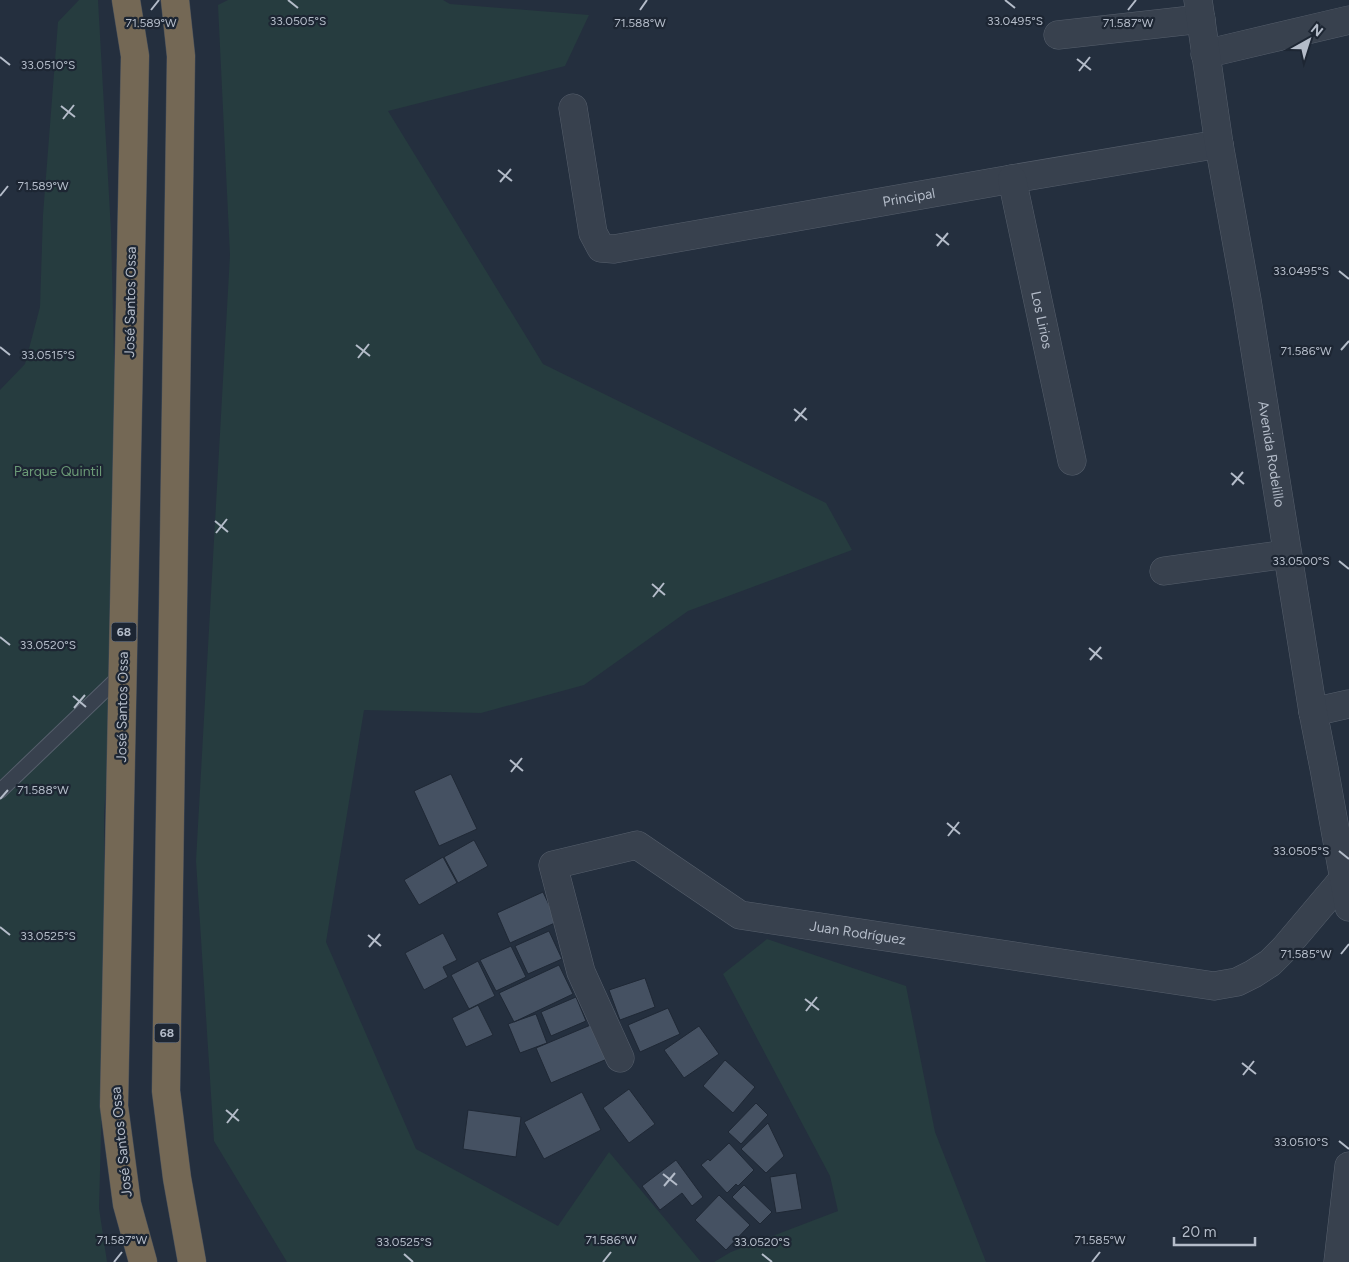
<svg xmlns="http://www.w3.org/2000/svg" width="1349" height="1262" viewBox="0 0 1349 1262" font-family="Figtree,sans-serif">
	<rect width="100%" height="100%" fill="#242f3e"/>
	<path fill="#263c3f" d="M79 0H98L111 231 117 482 110 729 104 814 105 987 99 1208 107 1262H0V390L25 364 40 307 43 215 58 22Z
		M228 0H443L450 4 589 15 565 66 388 111 543 364 826 503 852 550 688 611 584 685 481 713 364 710 326 942 416 1149 558 1226 609 1152 701 1262H287L214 1141 196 861 230 255 218 5Z
		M767 939 906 986 935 1132 986 1262H714L731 1252 838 1211 830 1176 723 974Z"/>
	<path fill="#455162" stroke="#1f2835" d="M451 774 477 829 439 846 414 791Z
		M474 840 488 866 458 883 444 857Z
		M443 857 457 883 419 905 404 880Z
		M543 892 557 922 510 943 497 913Z
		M549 931 562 959 528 974 515 946Z
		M443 933 457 960 443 967 448 977 424 990 405 953Z
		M511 946 526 977 496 991 480 960Z
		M478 961 495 996 469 1009 451 975Z
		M559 965 573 994 514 1022 499 993Z
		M645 978 655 1007 620 1020 609 990Z
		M576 997 586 1021 551 1036 541 1012Z
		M478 1005 493 1035 466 1047 452 1018Z
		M668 1008 680 1034 640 1052 628 1025Z
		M536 1014 547 1043 520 1053 508 1024Z
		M593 1024 607 1059 551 1083 536 1048Z
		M699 1026 719 1054 684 1078 664 1050Z
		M725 1060 755 1087 733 1113 703 1086Z
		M629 1089 655 1124 629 1143 603 1108Z
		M582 1092 601 1130 544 1159 524 1122Z
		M756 1103 768 1115 741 1144 728 1132Z
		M468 1110 521 1117 516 1157 463 1149Z
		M768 1123 784 1156 766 1173 741 1149Z
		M729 1143 754 1170 738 1186 736 1184 727 1193 701 1165 708 1159 710 1161Z
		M676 1160 703 1197 692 1206 682 1193 660 1210 642 1186Z
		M796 1173 802 1209 776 1213 770 1177Z
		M744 1185 772 1212 760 1224 732 1197Z
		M719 1195 750 1225 726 1250 695 1220Z"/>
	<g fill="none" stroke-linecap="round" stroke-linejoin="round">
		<g stroke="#565f6c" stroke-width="16">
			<path id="service" d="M0 791 122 674"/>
		</g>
		<g stroke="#565f6c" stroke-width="29">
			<g id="minor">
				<path d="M1058 35 1201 19"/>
				<path d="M1205 54 1349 20"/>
				<path id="s1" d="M573 108 593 233 601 248 614 249 1012 179 1219 144"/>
				<path id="s2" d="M1012 179 1072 461"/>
				<path d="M1164 571 1287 554"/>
				<path d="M1313 712 1349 704"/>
				<path id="s3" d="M620 1058 581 972 553 865 637 845 740 915 1214 986 1237 982 1253 974 1270 963 1284 949 1344 878"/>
			</g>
		</g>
		<g stroke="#565f6c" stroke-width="29">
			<g id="tertiary">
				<path id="s4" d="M1198 0 1219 144 1247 300 1313 712 1324 768 1349 907"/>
				<path d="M1338 1262 1349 1166"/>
			</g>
		</g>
		<g stroke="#434c59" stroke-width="29">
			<path id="motorway" d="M126 0 135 56 114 1106 127 1204 143 1262
				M175 0 181 56 166 1091 177 1178 192 1262"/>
		</g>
		<use href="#service" stroke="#38414e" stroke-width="14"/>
		<use href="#minor" stroke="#38414e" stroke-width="28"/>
		<use href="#tertiary" stroke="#38414e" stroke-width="28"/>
		<use href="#motorway" stroke="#746855" stroke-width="28"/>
	</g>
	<path fill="none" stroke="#b4bcc9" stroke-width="2" d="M288 0 298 8M1005 0 1015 8M151 10 159 0M640 10 647 0M1128 10 1136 0M0 57 10 65M1077 59 1091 70M1079 71 1090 57M61 106 75 117M63 119 74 105M498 170 512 181M500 182 511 169M0 196 8 186M936 234 949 245M937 246 948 233M1339 271 1349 279M356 345 370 356M0 347 10 355M1341 350 1349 341M358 358 369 344M794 409 807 420M795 421 806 408M1231 473 1244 484M1232 485 1243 472M215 521 228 532M216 533 227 519M1339 561 1349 569M652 584 665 595M653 597 664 583M0 637 10 645M1089 648 1102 659M1090 660 1101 647M73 696 86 707M74 708 85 695M510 760 523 771M511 772 522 758M0 799 8 790M947 823 960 834M948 836 959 822M1339 851 1349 859M0 927 10 935M368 935 381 946M369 947 380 934M1341 954 1349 944M805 999 819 1010M806 1011 817 997M1242 1063 1256 1074M1243 1075 1254 1061M226 1110 239 1121M227 1123 238 1109M1339 1141 1349 1149M663 1174 677 1185M664 1186 675 1173M404 1254 413 1262M762 1254 772 1262M114 1262 122 1252M603 1262 611 1252M1092 1262 1100 1252"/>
	<g text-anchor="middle" stroke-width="4.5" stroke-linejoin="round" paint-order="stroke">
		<g fill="#1d2633" stroke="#878f9c" stroke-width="1">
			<rect x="111.5" y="622.5" width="25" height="19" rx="4"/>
			<rect x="154.5" y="1023.5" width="25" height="19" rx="4"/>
		</g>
		<g font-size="12" font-weight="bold" fill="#b4bcc9">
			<text x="124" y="636">68</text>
			<text x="167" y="1037">68</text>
		</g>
		<g font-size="14" fill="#b4bcc9" stroke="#1d2633">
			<text dy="5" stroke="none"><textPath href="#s1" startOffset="456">Principal</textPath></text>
			<text transform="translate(130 302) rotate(-89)" y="5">José Santos Ossa</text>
			<text dy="5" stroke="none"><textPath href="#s2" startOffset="144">Los Lirios</textPath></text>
			<text dy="5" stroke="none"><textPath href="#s4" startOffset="460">Avenida Rodelillo</textPath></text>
			<text transform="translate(122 707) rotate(-89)" y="5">José Santos Ossa</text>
			<text dy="5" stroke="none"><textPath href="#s3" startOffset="535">Juan Rodríguez</textPath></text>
			<text transform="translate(121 1142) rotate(-96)" y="5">José Santos Ossa</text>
		</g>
		<g font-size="14" fill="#6b9a76" stroke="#1d2633">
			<text x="58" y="476">Parque Quintil</text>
		</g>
	</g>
	<g font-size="12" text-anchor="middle" fill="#b4bcc9" stroke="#1d2633" stroke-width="4.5" stroke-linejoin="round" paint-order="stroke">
		<text x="298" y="25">33.0505°S</text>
		<text x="1015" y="25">33.0495°S</text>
		<text x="151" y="27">71.589°W</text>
		<text x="640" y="27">71.588°W</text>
		<text x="1128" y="27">71.587°W</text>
		<text x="48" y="69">33.0510°S</text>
		<text x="43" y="190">71.589°W</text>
		<text x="1301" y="275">33.0495°S</text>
		<text x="1306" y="355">71.586°W</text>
		<text x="48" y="359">33.0515°S</text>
		<text x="1301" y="565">33.0500°S</text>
		<text x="48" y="649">33.0520°S</text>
		<text x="43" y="794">71.588°W</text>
		<text x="1301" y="855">33.0505°S</text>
		<text x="48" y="940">33.0525°S</text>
		<text x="1306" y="958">71.585°W</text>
		<text x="1301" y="1146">33.0510°S</text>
		<text x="122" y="1244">71.587°W</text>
		<text x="611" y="1244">71.586°W</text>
		<text x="1100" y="1244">71.585°W</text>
		<text x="404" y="1246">33.0525°S</text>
		<text x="762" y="1246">33.0520°S</text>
	</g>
	<g transform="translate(1309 40) rotate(39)" stroke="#1d2633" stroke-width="4" paint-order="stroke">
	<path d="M0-4L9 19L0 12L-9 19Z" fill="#b4bcc9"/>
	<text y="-8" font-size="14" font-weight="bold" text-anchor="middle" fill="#b4bcc9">N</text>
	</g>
	<path d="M1174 1237v8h81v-8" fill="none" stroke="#b4bcc9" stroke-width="2.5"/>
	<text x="1182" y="1237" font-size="15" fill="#b4bcc9" stroke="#1d2633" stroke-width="4" paint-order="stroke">20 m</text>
</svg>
